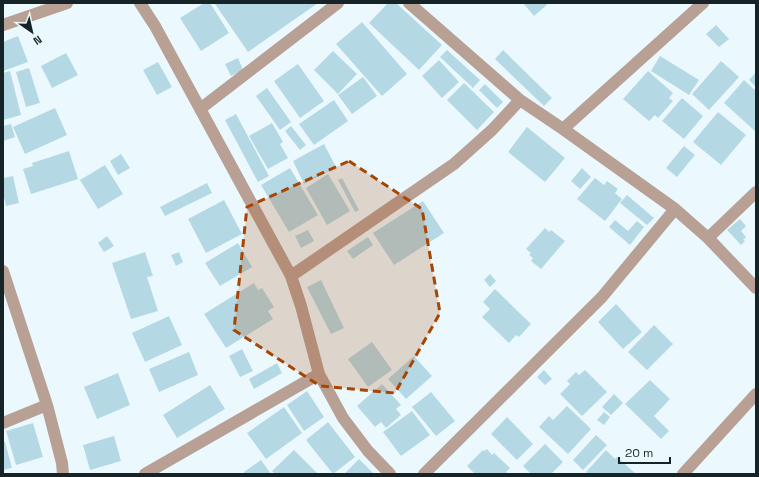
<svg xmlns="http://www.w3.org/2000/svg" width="759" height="477" viewBox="0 0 759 477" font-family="'Space Grotesk',sans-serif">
	<rect width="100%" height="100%" fill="#ebf9fe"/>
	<path fill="#b5d9e4" d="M204 3H210L229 33 201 51 180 18Z
		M217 3H318L248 52 215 4Z
		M388 3H396L442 45 419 70 369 23Z
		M523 3H549L534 16Z
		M362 22 407 74 382 96 336 44Z
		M716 25 729 39 719 47 706 34Z
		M18 36 28 62 3 71V42Z
		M447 50 480 80 473 88 440 57Z
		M503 50 552 98 544 106 495 59Z
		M333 51 357 74 338 94 314 70Z
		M66 53 78 75 52 88 41 66Z
		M660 56 699 80 689 95 651 71Z
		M238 58 243 70 231 76 225 64Z
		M439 60 459 82 442 98 422 76Z
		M721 61 739 77 709 110 692 94Z
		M158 62 172 87 157 95 143 70Z
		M298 64 324 101 300 118 274 81Z
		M29 68 40 103 26 107 16 72Z
		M10 71 21 115 3 120V73Z
		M648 71 673 93 669 98 673 101 658 118 655 115 649 121 623 99Z
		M756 72V87L749 80Z
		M363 77 377 96 352 114 338 95Z
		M744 80 756 91V132L724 103Z
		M464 83 494 112 477 130 447 100Z
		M485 84 503 102 497 108 479 90Z
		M267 88 291 122 280 130 256 96Z
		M682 98 703 116 684 139 662 121Z
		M334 100 348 121 314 145 299 124Z
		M55 108 67 135 25 154 13 127Z
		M718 112 746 135 721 165 693 142Z
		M236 114 269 176 258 182 225 120Z
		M272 123 283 142 280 144 288 158 268 169 249 136Z
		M11 124 15 137 3 141V126Z
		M291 126 306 145 300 150 285 131Z
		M527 127 565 158 545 182 508 152Z
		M324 144 336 167 304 184 293 161Z
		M684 146 695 155 677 177 666 168Z
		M69 151 78 179 31 194 23 169 33 166 32 163Z
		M121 154 130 168 118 175 110 161Z
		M105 165 123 194 98 209 80 180Z
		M290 168 318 215 289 232 261 185Z
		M582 168 591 177 580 189 571 181Z
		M328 174 350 211 327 225 306 188Z
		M13 176 19 203 6 206 3 193V178Z
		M342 178 359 210 355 212 338 180Z
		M595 178 604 185 607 181 618 189 615 193 622 199 605 221 577 199Z
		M207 183 212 193 165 216 160 207Z
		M627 195 654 218 647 225 620 203Z
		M224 200 242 234 206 253 188 219Z
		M423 201 444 233 394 265 373 233Z
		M740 219 746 226 741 231 746 237 743 240 745 241 741 245 727 230Z
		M615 220 628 231 637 221 644 227 630 245 609 227Z
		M545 228 549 232 551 230 565 241 541 269 531 261 533 258 529 255 531 253 526 249Z
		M308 230 314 241 301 248 295 236Z
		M107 236 114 246 104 252 98 243Z
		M368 237 373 245 353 259 347 251Z
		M238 243 252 267 220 286 205 263Z
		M145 252 153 276 147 277 158 311 131 319 112 263Z
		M179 252 183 262 176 266 171 255Z
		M490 274 496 281 490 287 484 280Z
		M321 280 344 328 331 334 307 287Z
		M254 283 258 290 262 288 274 307 268 311 273 319 226 348 204 314Z
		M495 289 531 324 519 337 516 335 509 343 482 317 490 309 483 302Z
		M616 304 642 332 623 349 598 322Z
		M169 316 182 345 145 362 132 333Z
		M654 325 673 344 647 370 628 352Z
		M372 342 392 370 368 387 348 359Z
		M242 349 253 371 240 377 229 356Z
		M189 352 198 375 159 392 149 369Z
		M414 356 432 376 406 399 388 379Z
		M277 363 282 373 254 389 249 379Z
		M544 370 552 379 545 385 537 377Z
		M585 370 607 392 582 416 560 394 570 384 567 381 576 372 579 375Z
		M118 373 130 405 97 419 84 387Z
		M650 380 670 399 654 416 669 431 661 439 625 404Z
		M382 384 401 405 396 409 401 415 386 428 381 422 375 427 357 406Z
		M210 385 225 409 177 438 163 415Z
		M307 391 324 417 304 431 287 405Z
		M431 392 455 421 436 436 412 407Z
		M614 394 623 403 611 415 602 407Z
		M567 406 591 429 568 454 539 427 549 416 553 420Z
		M284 407 302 433 266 459 247 433Z
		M412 411 430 435 401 456 383 432Z
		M604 412 610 417 604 425 597 420Z
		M507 417 533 444 517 460 491 434Z
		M328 422 355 457 333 474 306 440Z
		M33 423 43 457 16 465 6 431Z
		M596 435 607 445 583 470 573 460Z
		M114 436 121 461 90 470 83 445Z
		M3 442H5L12 468 3 470Z
		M545 444 563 462 551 474H531L523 466Z
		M487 449 492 455 494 453 510 468 506 472 509 474H475L467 466 483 450 484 451Z
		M294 450 318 474H275L272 471Z
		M606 450 615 459 617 457 636 474H588L586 472Z
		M359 459 374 474H344Z
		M261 460 271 474H245L244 472Z"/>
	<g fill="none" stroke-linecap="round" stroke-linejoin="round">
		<path stroke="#b8a095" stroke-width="12" d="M140 3 155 26 291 276 301 306 319 374 343 418 368 451 390 474
			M409 3 520 100 563 129 675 209 708 238 756 288
			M3 25 67 3
			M200 109 338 3
			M563 129 703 3
			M708 238 756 192
			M3 271 47 405 62 463 63 474
			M291 276 454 164 492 130 520 100
			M3 423 47 405
			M145 474 319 374
			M424 474 602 297 675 209
			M683 474 756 394"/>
	</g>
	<path fill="#a74504" fill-opacity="0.2" stroke="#a74504" stroke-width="3" stroke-dasharray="8 5" stroke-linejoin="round" d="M349 161 422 209 440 313 395 393 320 386 234 330 247 207Z"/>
	<rect width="759" height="477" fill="none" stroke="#162428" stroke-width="8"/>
	<g transform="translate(32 32) rotate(146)" stroke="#ebf9fe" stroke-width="3" paint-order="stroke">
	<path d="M0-3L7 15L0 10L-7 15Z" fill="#162428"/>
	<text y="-6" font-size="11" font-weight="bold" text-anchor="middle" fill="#162428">N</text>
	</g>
	<path d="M619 457v6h51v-6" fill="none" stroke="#162428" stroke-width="2"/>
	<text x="625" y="457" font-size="12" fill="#162428" stroke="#ebf9fe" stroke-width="3" paint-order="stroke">20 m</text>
</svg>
